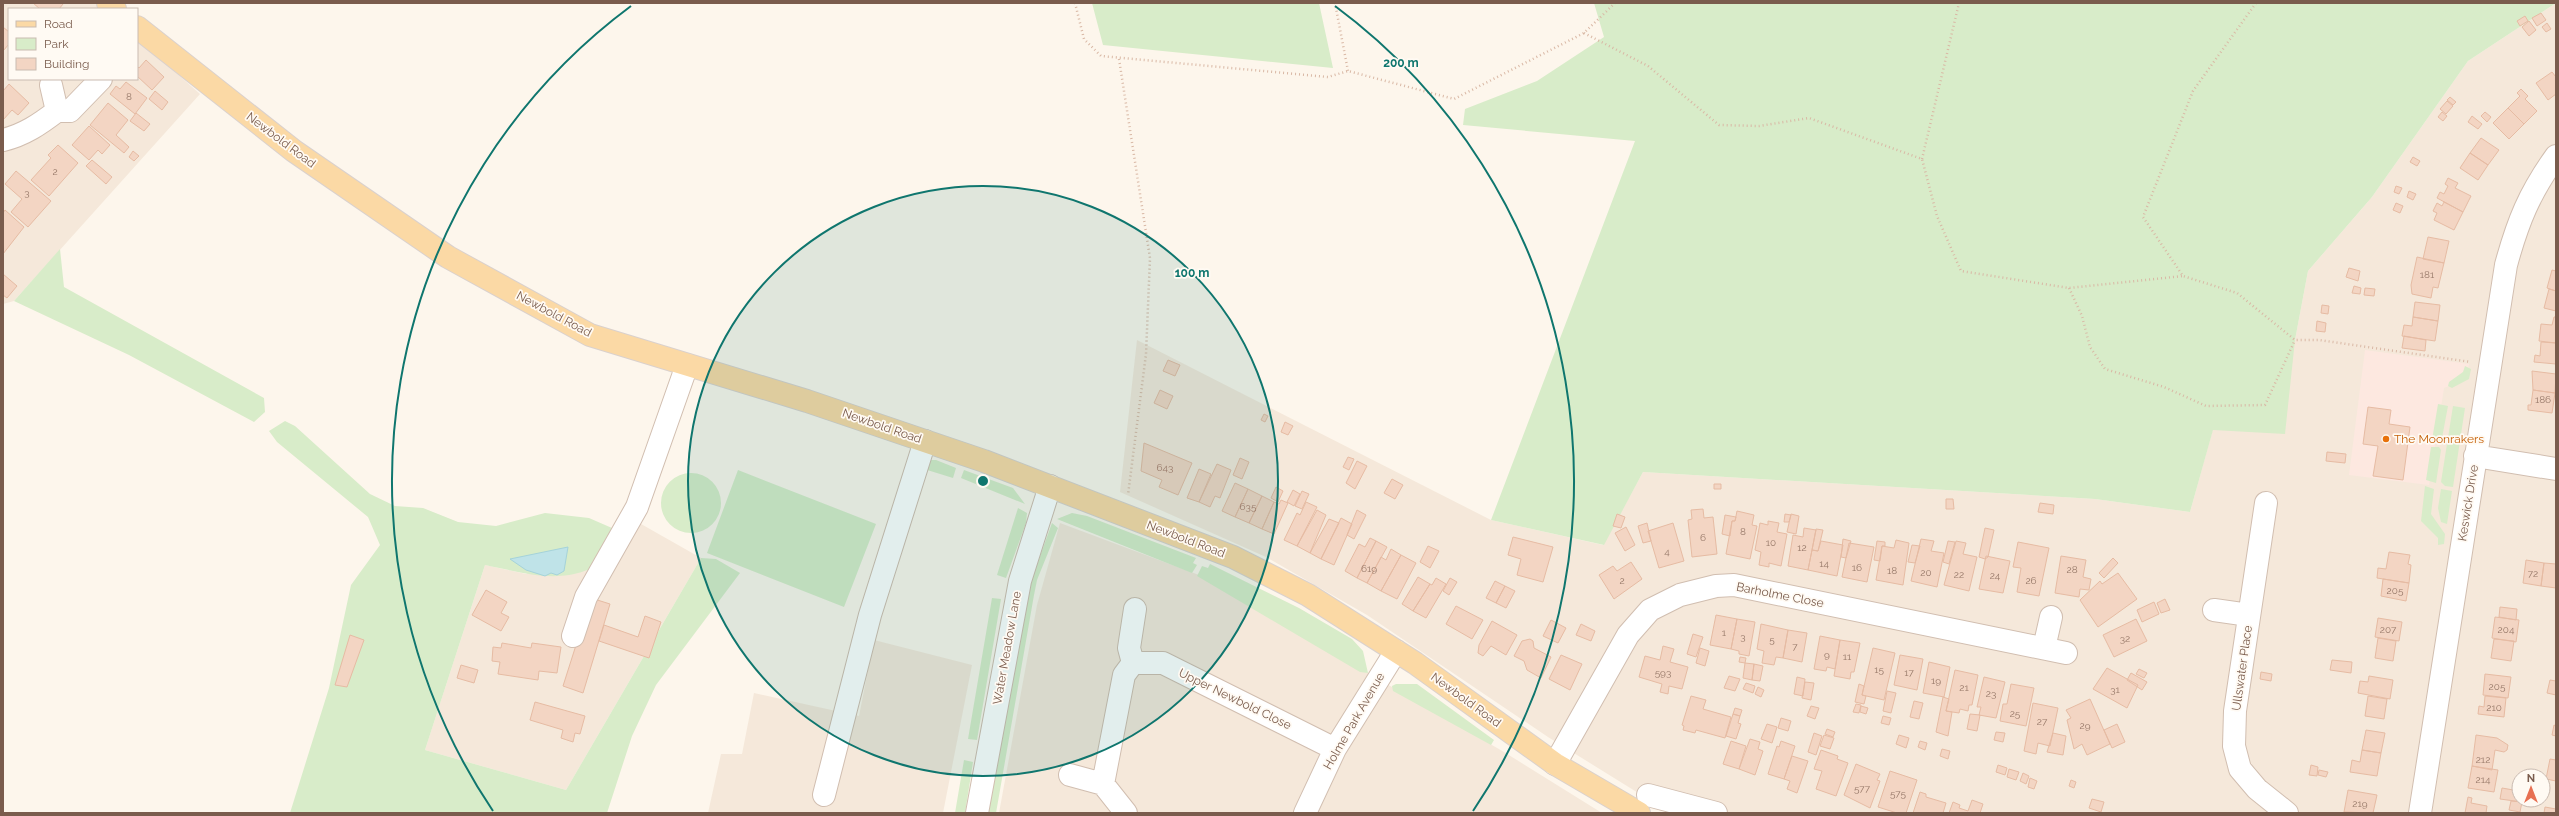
<svg xmlns="http://www.w3.org/2000/svg" width="2559" height="816" viewBox="0 0 2559 816" font-family="Raleway,sans-serif">
	<rect width="100%" height="100%" fill="#fdf6ec"/>
	<path fill="#f5e8da" fill-rule="evenodd" d="M3 3H98L105 9H9V79H137V38L200 94 14 301 3 304Z
		M2556 3V813H1707L1656 804 1548 737 1367 615 1266 557 1120 492 1137 340 1491 520 1603 545 1643 472 2095 499 2190 512 2213 429 2295 340 2308 271 2372 197 2468 61ZM2519 776H2543V800H2519Z
		M634 520 701 558 566 790 425 750 485 565 526 574Z
		M1060 523 1199 575 1504 752 1602 813H999L1037 605Z
		M874 640 972 665 943 813H708L721 754H742L754 693 859 716Z"/>
	<path fill="#fde8e0" d="M2365 350 2469 364 2466 379 2444 388 2429 485 2349 475Z"/>
	<path fill="#d8ecc9" d="M1092 3H1319L1333 68 1103 45Z
		M1594 3H2556L2468 61 2372 197 2308 271 2295 340 2285 434 2213 430 2190 512 2095 499 1643 472 1604 545 1491 520 1635 141 1463 125 1465 109 1537 81 1604 37Z
		M60 249 64 287 264 398 265 412 254 422 129 355 14 301Z
		M2465 366 2471 369 2469 379 2452 388 2448 386 2449 382 2463 372Z
		M2438 404 2448 406 2442 438 2439 441 2432 440Z
		M2453 406 2465 408 2453 487 2445 486 2441 482Z
		M285 421 295 426 370 494 395 506 423 508 458 522 496 526 545 513 589 518 612 528 621 552C570 587 542 577 485 565L425 750 566 790 701 558 716 559 740 573 656 685 632 736 607 813H290L329 688 351 585 380 545 368 517 277 442 269 431Z
		M2431 447H2439L2441 450 2436 483 2426 480Z
		M930 460H936L956 468 953 478 924 469Z
		M738 470 876 524 844 607 707 553Z
		M964 470 1013 488 1025 504 961 478Z
		M661 503a30 30 0 1 1 60 0a30 30 0 1 1-60 0Z
		M2425 486 2434 489 2431 514 2445 534 2444 544 2438 545V538L2421 521Z
		M2441 489 2452 491 2447 524 2441 522 2438 508Z
		M1018 508 1027 513 1026 523 1006 578 997 575Z
		M1072 513 1087 516 1196 558 1193 563 1197 565 1192 573 1057 519Z
		M1052 523 1058 528 1037 580 1034 595 996 813H986L1022 606Z
		M1210 564 1299 608 1352 639 1363 651 1368 673 1360 672 1197 576 1202 566 1208 568Z
		M992 598 1001 599 977 740 968 739Z
		M1396 684H1417L1494 740 1491 745 1393 691 1392 686Z
		M964 760 973 762 965 813H955Z"/>
	<path fill="#bfe3e8" stroke="#a5d3da" d="M568 547 564 571 557 575 551 573 545 576 526 570 510 559Z"/>
	<path fill="#f3d5c3" stroke="#e6bba3" d="M33 3H63V4L59 9H40Z
		M2541 13 2546 20 2537 26 2532 18Z
		M2525 16 2528 21 2520 26 2517 21Z
		M2529 21 2536 30 2529 36 2522 27Z
		M2547 23 2551 29 2546 32 2542 27Z
		M3 27 9 32V44L3 51Z
		M146 60 164 77 152 90 137 76V66L139 68Z
		M2552 72 2556 77V94L2548 100 2536 83Z
		M126 82 147 98 135 114 110 94 116 86 120 89Z
		M9 84 29 103 18 115 12 110 3 120V91Z
		M2521 89 2528 96 2525 99 2537 111 2524 124 2508 108 2520 96 2517 93Z
		M155 91 168 102 162 110 149 99Z
		M2450 97 2456 102 2453 105 2447 100Z
		M2447 101 2453 106 2446 114 2440 109Z
		M108 103 128 120 116 135 129 147 124 153 90 125Z
		M2508 108 2524 124 2509 139 2493 123Z
		M2442 112 2447 116 2443 121 2438 117Z
		M2485 112 2491 117 2487 122 2481 116Z
		M136 113 150 124 144 131 130 121Z
		M2472 116 2482 124 2478 129 2468 122Z
		M89 126 110 145 102 154 98 150 89 160 72 145Z
		M2481 138 2499 150 2488 165 2470 153Z
		M58 145 78 163 49 196 31 180 51 158 48 155Z
		M133 151 139 156 134 161 129 157Z
		M2470 153 2488 165 2478 180 2460 168Z
		M2413 157 2420 161 2417 166 2410 162Z
		M92 160 112 177 106 184 86 166Z
		M16 171 51 201 28 227 11 212 22 199 5 184Z
		M2448 178 2458 183 2455 188 2471 196 2463 212 2437 198 2440 192 2444 194 2448 186 2445 184Z
		M2396 186 2402 188 2399 194 2394 192Z
		M2409 191 2416 194 2413 200 2407 197Z
		M2444 202 2463 212 2454 230 2434 220 2437 213 2433 211 2437 203 2442 206Z
		M2396 203 2403 206 2400 213 2393 210Z
		M5 210 24 227 3 254V213Z
		M2428 237 2449 241 2444 263 2423 259Z
		M2417 257 2444 263 2438 288 2433 287 2431 298 2412 294 2411 285Z
		M2349 268 2360 271 2358 281 2346 277Z
		M2552 270 2556 271V291L2547 288Z
		M3 274 17 286 7 298 3 295Z
		M2354 286 2361 288 2360 294 2352 293Z
		M2365 288 2375 289 2374 296 2364 295Z
		M2549 289 2556 291V311L2544 308Z
		M2415 302 2440 305 2438 321 2413 317Z
		M2322 305 2329 306 2328 314 2321 313Z
		M2413 317 2438 321 2435 341 2402 336 2404 325 2412 326Z
		M2554 317H2556V343L2539 341 2541 324 2552 325Z
		M2317 321 2326 323 2325 332 2316 331Z
		M2404 336 2426 340 2425 351 2402 348Z
		M2541 342 2556 343V364L2534 362 2535 355 2540 356Z
		M1168 360 1180 365 1175 376 1163 371Z
		M2532 371 2556 374 2555 393 2533 390Z
		M1160 390 1173 396 1167 409 1154 403Z
		M2533 390 2555 393 2552 413 2528 410V405H2531Z
		M2368 407 2391 410 2389 424 2410 427 2403 480 2373 476 2378 446 2363 444Z
		M1264 414 1268 416 1265 422 1261 420Z
		M1285 422 1293 426 1288 435 1281 432Z
		M1144 443 1192 463 1178 495 1159 487 1162 480 1141 471Z
		M2327 452 2346 454 2345 463 2326 461Z
		M1348 457 1354 459 1349 470 1343 467Z
		M1240 458 1249 462 1242 479 1233 475Z
		M1357 461 1367 466 1355 489 1346 483Z
		M1217 464 1231 470 1220 498 1215 496 1210 507 1199 502Z
		M1199 469 1211 474 1199 502 1187 498Z
		M1392 479 1403 485 1395 499 1384 493Z
		M1235 483 1248 489 1235 517 1222 511Z
		M1714 484H1721V489H1714Z
		M1276 487 1283 491 1278 502 1271 498Z
		M1248 489 1262 496 1249 523 1235 517Z
		M1293 490 1300 494 1294 506 1287 502Z
		M1302 491 1309 494 1302 509 1295 506Z
		M1262 496 1274 502 1262 529 1249 523Z
		M1946 499H1953L1954 509H1946Z
		M1281 500 1288 503 1274 534 1262 529 1274 502 1279 504Z
		M1306 502 1317 507 1297 546 1284 540 1297 513 1300 515Z
		M2040 503 2054 505 2053 514 2038 512Z
		M1703 509 1704 518 1713 517 1717 554 1692 557 1688 520 1692 519 1691 510Z
		M1317 510 1326 515 1310 553 1297 546Z
		M1357 510 1366 515 1354 539 1347 535Z
		M1737 511 1754 515 1752 525 1757 526 1750 559 1726 554 1732 521H1735Z
		M1617 514 1625 517 1621 528 1613 526Z
		M1785 514 1791 515 1789 522H1784Z
		M1791 514 1799 516 1796 534 1787 532Z
		M1725 515 1736 517 1735 521H1732L1730 536 1722 534Z
		M1341 518 1352 524 1334 565 1321 559Z
		M1329 519 1339 523 1321 559 1310 553Z
		M1768 521 1779 523 1777 532 1787 534 1781 566 1769 563V567L1759 565 1761 552 1755 550 1760 523 1768 525Z
		M1647 523 1651 541 1643 543 1638 526Z
		M1673 523 1684 561 1659 568 1648 531Z
		M1626 527 1635 545 1625 551 1615 533Z
		M1804 528 1816 530 1808 570 1788 566 1793 535 1803 537Z
		M1985 528 1994 530 1988 557 1985 559 1979 557Z
		M1816 529 1823 530 1818 551 1812 550Z
		M1513 537 1553 547 1543 582 1517 575 1521 559 1508 555Z
		M1370 538 1376 541 1357 578 1345 571 1359 544 1365 547Z
		M1843 539 1851 541 1846 558 1841 557Z
		M1921 539 1934 541 1931 551 1944 553 1937 587 1911 581Z
		M1896 540 1909 543 1903 585 1876 580 1882 546 1894 548Z
		M1376 541 1387 547 1367 583 1357 578Z
		M1821 541 1843 545 1837 576 1808 570 1812 550 1818 551Z
		M1877 541 1885 542V546H1882L1880 561 1874 560Z
		M1948 541 1955 542 1949 564 1943 562Z
		M1956 541 1966 543 1963 554 1977 557 1969 591 1944 585Z
		M2018 542 2049 548 2039 596 2017 592 2021 568 2013 567Z
		M1849 543 1874 547 1867 582 1842 577Z
		M1912 545 1920 546 1915 563 1908 562Z
		M1428 546 1439 551 1430 568 1420 562Z
		M1391 549 1401 555 1381 591 1367 583 1381 557 1386 560Z
		M2389 552 2410 555 2408 564 2411 565 2409 583 2377 578 2378 568 2386 569Z
		M1401 555 1416 563 1397 599 1381 591Z
		M1986 556 2010 561 2003 593 1979 589Z
		M2061 556 2086 560 2083 577 2091 579 2089 590 2080 589 2079 597 2055 593Z
		M2113 558 2118 563 2104 578 2099 573Z
		M2526 560 2544 563 2541 586 2523 583Z
		M1631 562 1642 579 1614 599 1599 575 1613 566 1617 571Z
		M2544 563 2556 564V588L2541 586Z
		M2118 573 2137 599 2098 627 2080 600 2100 581 2102 584Z
		M1418 577 1430 584 1413 611 1402 604Z
		M1436 578 1446 584 1426 618 1413 611 1430 584 1432 585Z
		M1450 578 1457 582 1449 595 1443 591Z
		M2383 579 2409 583 2406 601 2381 596Z
		M1495 581 1505 586 1496 603 1486 598Z
		M1505 586 1515 591 1506 608 1496 603Z
		M486 590 507 602 501 613 509 617 501 631 472 615Z
		M591 598 610 604 583 693 563 686Z
		M2165 599 2170 610 2161 613 2157 603Z
		M2154 602 2159 614 2142 622 2137 610Z
		M1456 606 1483 620 1472 639 1446 624Z
		M2500 607 2517 609 2516 620 2499 617Z
		M1716 615 1737 619 1731 649 1710 645Z
		M645 616 661 622 649 658 599 641 604 625 638 637Z
		M2495 617 2519 620 2516 642 2492 638Z
		M2378 618 2402 622 2399 641 2375 637Z
		M1737 619 1755 622 1749 656 1739 654V651L1731 649Z
		M2136 619 2147 641 2114 657 2103 635Z
		M1551 620 1566 628 1558 643 1543 636Z
		M1492 621 1517 635 1506 655 1491 646 1483 656 1478 653 1479 645Z
		M1581 624 1595 631 1591 641 1576 635Z
		M1761 624 1788 630 1783 658 1776 657 1774 665 1762 663 1764 651 1757 649Z
		M1788 630 1807 633 1802 662 1783 658Z
		M1693 634 1703 637 1696 657 1687 654Z
		M350 635 364 640 347 687 335 685Z
		M1820 636 1840 640 1835 669 1827 667 1826 671 1814 669Z
		M2378 638 2396 641 2393 661 2375 658Z
		M1530 639 1533 641 1534 648 1551 657 1541 678 1527 670 1524 661 1514 656 1522 641Z
		M2494 639 2514 641 2511 661 2491 658Z
		M1840 640 1860 643 1854 672H1851L1850 679 1834 676Z
		M502 643 531 648 532 643 561 647 557 673 539 671 538 680 498 674 500 662 492 661 493 647 501 648Z
		M1663 646 1674 649 1670 662 1688 667 1682 689 1669 686 1668 694 1660 692 1662 684 1639 677 1645 656 1660 660Z
		M1700 648 1709 651 1705 666 1696 663Z
		M1873 648 1895 653 1884 700 1862 695Z
		M1561 655 1582 664 1570 690 1549 679Z
		M1900 655 1923 659 1917 690 1894 685Z
		M1740 657 1746 658 1745 663 1739 662Z
		M2332 660 2352 662 2351 673 2330 670Z
		M1929 662 1950 667 1944 697 1923 693Z
		M1745 663 1754 664 1752 680 1743 678Z
		M1754 664 1763 666 1760 681 1752 680Z
		M461 665 478 670 474 683 457 678Z
		M2107 668 2138 685 2127 708 2093 689Z
		M2139 669 2147 673 2144 678 2136 674Z
		M1955 670 1978 675 1972 705H1969L1968 711 1960 709 1959 713 1946 711Z
		M2261 672 2272 674 2271 681 2260 679Z
		M2131 673 2147 682 2142 690 2127 680Z
		M2485 674 2511 677 2508 698 2483 695Z
		M1729 676 1740 679 1735 691 1724 688Z
		M2369 676 2393 680 2390 699 2358 693 2360 681 2368 682Z
		M1797 677 1805 679 1803 696 1794 694Z
		M1984 677 2005 682 1996 718 1979 715 1981 707H1977Z
		M2550 680 2556 681V695L2547 693Z
		M1805 682 1814 683 1811 700 1802 698Z
		M1746 683 1755 686 1753 693 1743 689Z
		M1859 684 1864 686 1862 695 1866 696 1864 704 1855 702Z
		M2011 684 2034 688 2026 726 2000 721 2003 704H2007Z
		M1758 687 1764 690 1761 697 1755 694Z
		M1887 691 1896 693 1891 713 1883 711Z
		M1691 696 1706 700 1703 709 1731 717 1725 738 1696 730 1695 733 1683 730 1684 726 1682 725Z
		M2368 696 2387 699 2384 719 2365 716Z
		M2485 696 2506 698 2504 717 2478 714 2479 706 2484 707Z
		M1943 697 1949 699 1946 711 1952 712 1948 736 1936 732Z
		M2090 699 2110 744 2087 755 2082 744 2074 749 2067 720 2071 718 2066 710Z
		M1914 701 1923 703 1919 719 1910 717Z
		M535 702 585 716 580 734 575 733 573 742 561 738 563 730 530 720Z
		M2033 703 2058 708 2050 746 2038 743 2036 754 2024 751Z
		M1856 704 1861 705 1859 713 1853 712Z
		M1811 706 1819 708 1815 719 1807 716Z
		M1861 706 1868 708 1866 714 1860 712Z
		M1735 708 1742 710 1740 716 1733 714Z
		M1733 714 1740 716 1738 723 1741 724 1736 739 1726 736Z
		M1970 714 1980 715 1977 731 1967 729Z
		M1883 716 1891 718 1889 725 1881 723Z
		M1781 718 1791 721 1788 731 1778 728Z
		M1767 724 1777 727 1772 743 1761 739Z
		M2117 724 2125 742 2112 748 2104 730Z
		M2554 725 2556 726V736L2552 735Z
		M1827 729 1835 732 1833 737 1825 734Z
		M2366 730 2385 733 2381 753 2362 750Z
		M1996 732 2005 733 2003 742 1994 740Z
		M1814 733 1822 736 1816 755 1808 752Z
		M2053 733 2066 736 2063 755 2047 752Z
		M1824 735 1834 738 1830 749 1820 746Z
		M1899 735 1909 738 1906 748 1896 744Z
		M2476 735 2497 738 2508 745 2507 750 2504 752 2495 750 2492 770 2472 766Z
		M1750 739 1760 742 1758 749 1763 751 1755 775 1739 769Z
		M1731 741 1746 746 1739 769 1723 764Z
		M1781 741 1795 746 1784 779 1768 774 1777 746 1779 747Z
		M1920 741 1927 743 1925 750 1918 747Z
		M1942 749 1950 751 1948 759 1940 756Z
		M1821 750 1838 756 1837 759 1848 763 1836 796 1816 789 1822 771 1814 769Z
		M2362 750 2381 753 2377 776 2350 772 2352 760 2360 762Z
		M1792 756 1808 761 1797 793 1787 789 1790 781 1784 779Z
		M2550 759 2556 760V781L2546 779Z
		M1856 764 1880 774 1877 780 1880 781 1870 808 1844 795Z
		M1998 765 2007 768 2005 775 1996 772Z
		M2311 765 2318 767 2317 776 2309 775Z
		M2472 766 2498 770 2494 792 2468 788Z
		M2009 769 2019 772 2016 780 2007 777Z
		M2319 770 2328 772 2326 777 2318 775Z
		M1890 771 1917 780 1906 813H1897L1878 807Z
		M2023 773 2029 776 2026 784 2020 781Z
		M2030 778 2037 781 2034 789 2028 787Z
		M2071 780 2076 782 2074 788 2069 786Z
		M2502 788 2519 791V800H2522V802L2500 799Z
		M2348 790 2377 795 2373 813 2344 812Z
		M1920 792 1926 794V797L1946 803 1943 813H1913Z
		M2468 797 2472 798 2471 803 2487 806 2486 813H2465Z
		M2092 799 2104 802 2101 812 2089 808Z
		M1972 800 1983 804 1980 813H1949L1953 802 1960 805 1959 808 1968 811Z
		M2511 801 2522 802 2520 812 2509 810Z
		M2545 807 2556 809V813H2544Z"/>
	<g fill="none" stroke-linecap="round" stroke-linejoin="round">
		<g stroke="#d1beb0" stroke-width="24">
			<path id="minor" d="M51 85 57 111H70L101 79
				M3 140C24 135 40 124 57 111
				M2475 456 2556 469
				M2266 503 2235 711 2234 746 2240 769 2257 789 2287 813
				M2214 610 2249 615
				M573 636 586 597 637 507 687 365
				M2044 648 2051 617
				M1133 663H1163L1335 749
				M1555 764 1628 635 1650 610 1680 595 1716 586 1734 585 2066 653
				M1070 775 1103 784 1126 813
				M1103 784 1124 675 1133 663 1129 648 1135 609
				M824 795 870 615 925 441
				M1648 795 1716 813
				M977 813 1020 581 1050 486
				M1305 813 1335 749 1396 651
				M2420 813 2506 265C2518 221 2529 194 2556 156"/>
		</g>
		<g stroke="#dad1cd" stroke-width="24">
			<path id="major" d="M108 3 115 9
				M137 27 294 151 448 257 590 335 807 401 984 461 1233 557 1308 595 1415 663 1555 764 1639 813"/>
		</g>
		<path stroke="#d9b8a5" stroke-width="2.5" stroke-dasharray="1 3" stroke-linecap="butt" d="M1075 3 1084 39 1101 56 1328 77 1348 71 1454 99 1584 33 1615 3
			M1335 3 1348 71
			M2256 3 2193 91 2143 217 2183 276 2237 293 2295 340H2319L2471 362
			M1584 33 1648 66 1719 125 1759 126 1809 118 1922 159 1937 216 1961 271 2069 288 2183 276
			M1119 59 1150 258 1146 354 1128 495
			M1922 159 1959 3
			M2069 288 2082 316 2090 347 2105 369 2164 387 2206 406 2265 405 2295 340"/>
		<use href="#minor" stroke="#fff" stroke-width="22"/>
		<use href="#major" stroke="#fbd9a5" stroke-width="22"/>
	</g>
	<circle cx="983" cy="481" r="295" fill="#0f766e" fill-opacity=".12"/>
	<g fill="none" stroke="#0f766e" stroke-width="2">
		<circle cx="983" cy="481" r="295"/>
		<path d="M493 811A591 591 0 0 1 631 6M1335 6A591 591 0 0 1 1473 811"/>
	</g>
	<circle fill="#e8710a" stroke="#fffaf3" stroke-width="1.5" cx="2386" cy="439" r="4"/>
	<g text-anchor="middle" stroke-width="3.5" stroke-linejoin="round" paint-order="stroke">
		<g font-size="10" fill="#987a6a">
			<text x="129" y="100">8</text>
			<text x="55" y="175">2</text>
			<text x="27" y="196">3</text>
			<text x="2427" y="278">181</text>
			<text x="2543" y="403">186</text>
			<text x="1165" y="471">643</text>
			<text x="1248" y="510">635</text>
			<text x="1743" y="535">8</text>
			<text x="1703" y="541">6</text>
			<text x="1771" y="546">10</text>
			<text x="1802" y="551">12</text>
			<text x="1667" y="555">4</text>
			<text x="1824" y="567">14</text>
			<text x="1857" y="571">16</text>
			<text x="1369" y="572">619</text>
			<text x="2072" y="573">28</text>
			<text x="1892" y="574">18</text>
			<text x="1926" y="576">20</text>
			<text x="2533" y="577">72</text>
			<text x="1959" y="578">22</text>
			<text x="1995" y="579">24</text>
			<text x="1622" y="584">2</text>
			<text x="2031" y="584">26</text>
			<text x="2395" y="594">205</text>
			<text x="2388" y="633">207</text>
			<text x="2506" y="633">204</text>
			<text x="1724" y="636">1</text>
			<text x="1743" y="640">3</text>
			<text x="2125" y="642">32</text>
			<text x="1772" y="643">5</text>
			<text x="1795" y="650">7</text>
			<text x="1827" y="658">9</text>
			<text x="1847" y="660">11</text>
			<text x="1879" y="673">15</text>
			<text x="1663" y="676">593</text>
			<text x="1909" y="676">17</text>
			<text x="1936" y="684">19</text>
			<text x="2497" y="690">205</text>
			<text x="1964" y="691">21</text>
			<text x="2115" y="693">31</text>
			<text x="1991" y="697">23</text>
			<text x="2494" y="711">210</text>
			<text x="2015" y="717">25</text>
			<text x="2042" y="725">27</text>
			<text x="2085" y="729">29</text>
			<text x="2483" y="763">212</text>
			<text x="2483" y="783">214</text>
			<text x="1862" y="792">577</text>
			<text x="1898" y="797">575</text>
			<text x="2360" y="807">219</text>
		</g>
		<g font-size="12" fill="#7a5c4d" stroke="#fffaf3">
			<text transform="translate(281 140) rotate(37)" y="4">Newbold Road</text>
			<text transform="translate(554 314) rotate(28)" y="4">Newbold Road</text>
			<text transform="translate(882 426) rotate(19)" y="4">Newbold Road</text>
			<text transform="translate(2468 503) rotate(-81)" y="4">Keswick Drive</text>
			<text transform="translate(1186 539) rotate(21)" y="4">Newbold Road</text>
			<text transform="translate(1780 595) rotate(11)" y="4">Barholme Close</text>
			<text transform="translate(1007 648) rotate(-80)" y="4">Water Meadow Lane</text>
			<text transform="translate(2242 668) rotate(-82)" y="4">Ullswater Place</text>
			<text transform="translate(1235 699) rotate(26)" y="4">Upper Newbold Close</text>
			<text transform="translate(1466 700) rotate(36)" y="4">Newbold Road</text>
			<text transform="translate(1354 721) rotate(-60)" y="4">Holme Park Avenue</text>
		</g>
		<g font-size="12" fill="#c56008" stroke="#fffaf3" text-anchor="start">
			<text x="2394" y="443">The Moonrakers</text>
		</g>
	</g>
	<circle cx="983" cy="481" r="6" fill="#0f766e" stroke="#fffaf3" stroke-width="2"/>
	<g font-size="12" text-anchor="middle" font-weight="bold" fill="#0f766e" stroke="#fffaf3" stroke-width="3.5" stroke-linejoin="round" paint-order="stroke">
		<text x="1401" y="67">200 m</text>
		<text x="1192" y="277">100 m</text>
	</g>
	<rect width="2559" height="816" fill="none" stroke="#7a5c4d" stroke-width="8"/>
	<rect x="8" y="8" width="130" height="72" fill="#fffaf3" stroke="#cabbb1"/>
	<rect x="16" y="21" width="20" height="6" fill="#fbd9a5" stroke="#cabbb1"/>
	<text x="44" y="28" font-size="12" fill="#7a5c4d">Road</text>
	<rect x="16" y="38" width="20" height="12" fill="#d8ecc9" stroke="#cabbb1"/>
	<text x="44" y="48" font-size="12" fill="#7a5c4d">Park</text>
	<rect x="16" y="58" width="20" height="12" fill="#f3d5c3" stroke="#cabbb1"/>
	<text x="44" y="68" font-size="12" fill="#7a5c4d">Building</text>
	<g transform="translate(2531 788)"><circle r="19" fill="#fffaf3" stroke="#cabbb1"/>
	<path d="M0-3L7 15L0 10L-7 15Z" fill="#e76f51"/>
	<text y="-6" font-size="11" font-weight="bold" text-anchor="middle" fill="#7a5c4d">N</text>
	</g>
</svg>
